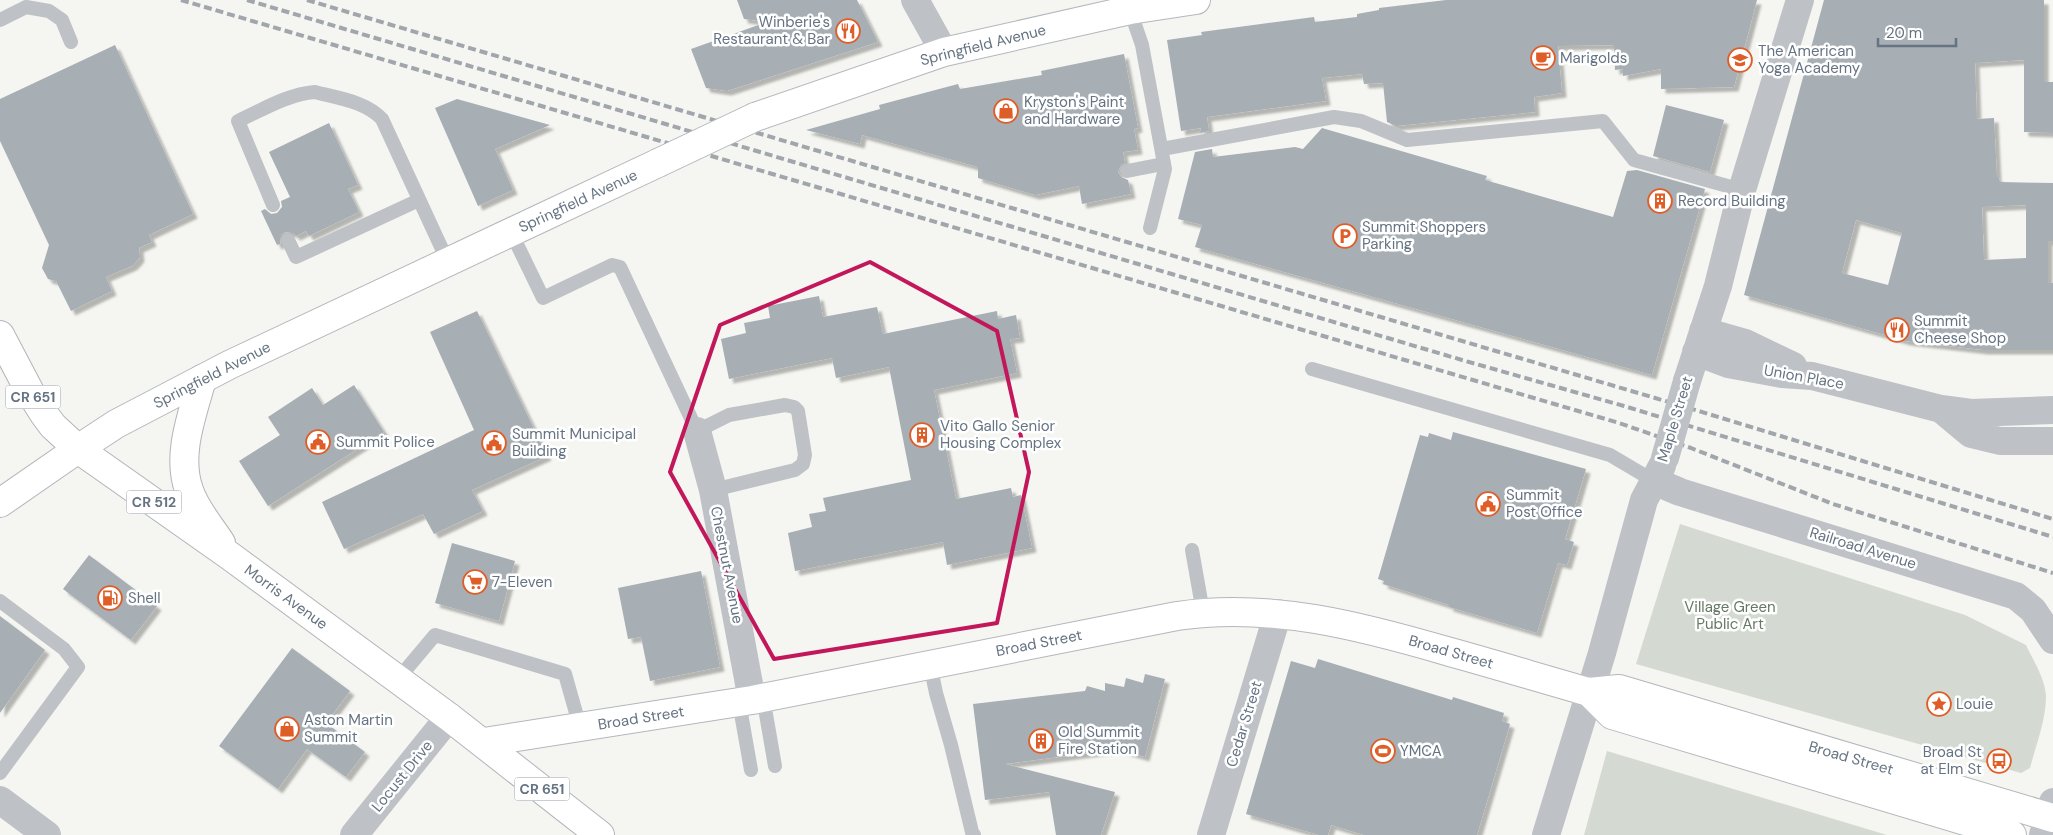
<svg xmlns="http://www.w3.org/2000/svg" width="2053" height="835" viewBox="0 0 2053 835" font-family="'DM Sans',sans-serif">
	<defs>
		<filter id="shadow"><feDropShadow dx="4.5" dy="4.5" stdDeviation="1" flood-color="#0004"/></filter>
	</defs>
	<rect width="100%" height="100%" fill="#f5f5f1"/>
	<path fill="#d4dad1" d="M1680 524 1965 615 2026 645C2033 660 2045 678 2046 696 2046 720 2036 745 2030 768L2021 773 1636 664Z
		M1607 751 1887 835H1584Z"/>
	<path fill="#a7aeb4" fill-rule="evenodd" filter="url(#shadow)" d="M737 0H857L878 42 727 91 706 88 691 49 767 22 744 19Z
		M1446 0H1757L1734 87 1661 89V69L1623 76V69L1615 70 1614 45 1558 46 1562 93 1534 97 1535 112 1396 126 1387 122 1383 83 1364 84 1362 74 1322 78 1326 101 1207 117 1209 131 1200 133 1201 128 1181 131 1167 40 1202 35 1201 32 1314 17 1315 22 1357 17V14L1379 10V8Z
		M1824 0H2044V82H2053V133L2024 132V60L1975 63 1977 119 1994 118 1997 178H1999L2000 182 2053 183V241H2048V283H2053V350H1984L1906 341 1744 295ZM2026 205V258L1984 260 1982 207ZM1856 220 1902 233 1888 285 1842 273Z
		M115 45 193 214 149 235 152 242 139 248 140 257 137 261 132 266 106 277 112 291 71 311 56 281 48 279 42 268 49 245 0 141V99Z
		M1124 54 1138 128 1134 129 1138 150 1123 152 1125 163 1121 165 1118 172 1121 177 1128 180 1131 194 1082 204 1079 186 1035 195 978 178V167L862 135 860 144 806 130 880 109 879 105 958 84 960 89 1042 75 1041 71Z
		M457 99 550 125 495 149 513 190 478 206 435 108Z
		M1666 105 1724 120 1710 172 1653 156Z
		M329 123 358 185 348 189 359 212 309 236 306 231 296 236 293 233 285 232 281 235 280 244 277 245 261 211 265 209 271 214 277 213 282 207 281 201 290 197 269 152Z
		M1322 128 1487 176 1485 180 1613 217 1627 171 1637 170 1705 189 1652 375 1195 247 1202 225 1178 219 1195 152 1212 149 1213 157 1295 147 1303 149Z
		M819 296 823 317 877 307 883 334 997 311 998 319 1016 315 1020 338 1010 339 1017 373 934 390 956 499 1011 488 1013 497 1021 495 1032 548 947 565 943 542 795 571 788 533 812 527 809 514 826 511 823 498 911 480 889 367 836 378 832 358 729 379 721 339 746 333 744 323 770 318 768 306Z
		M477 311 547 456 472 490 483 511 434 534 423 514 344 549 322 502 474 430 430 332Z
		M354 385 384 432 268 506 239 461 280 435 268 417 312 388 323 405Z
		M1453 432 1586 469 1565 539 1574 542 1567 565 1558 563 1537 633 1449 607V605L1383 584 1384 581 1378 579 1420 435 1428 437 1429 433 1451 440Z
		M452 543 515 561 499 621 435 603Z
		M89 555 157 606 131 640 63 589Z
		M701 571 720 667 650 681 641 637 628 639 618 588Z
		M0 616 45 650 0 713Z
		M292 648 350 691 326 723 365 752 346 777 307 749 278 789 219 746Z
		M1318 659 1452 700 1453 697 1504 713 1502 721 1510 724 1477 835H1364L1331 825 1328 835H1319L1246 814 1291 661 1315 668Z
		M1145 674 1165 679 1145 757 1118 749 1005 764 1115 792 1101 835H1056L1049 792 985 800 973 704 1085 691 1087 686 1105 691V683L1124 687 1126 678 1143 683Z"/>
	<g fill="none" stroke-linecap="round" stroke-linejoin="round">
		<g stroke="#b3b7bc" stroke-width="30">
			<path id="secondary" d="M755 117 944 52 1130 10 1196 0
				M78 449 116 424 229 365 658 163
				M1589 692 1612 715 2012 835
				M484 742 752 700 1177 616C1270 602 1361 626 1450 652 1497 665 1543 679 1589 692L1619 689 2053 818"/>
		</g>
		<g stroke="#b1b5b9" stroke-width="30">
			<path id="primary" d="M0 335 30 392 44 414 53 426 78 449 230 556 449 717 600 835
				M202 379C193 413 176 454 189 490 195 509 210 526 221 543
				M0 503 78 449"/>
		</g>
		<path stroke="#bec1c5" stroke-width="14" d="M1130 10 1142 45 1165 169 1150 228
			M0 20 26 7 49 11 62 20 71 42
			M1162 149 1334 117 1361 121 1407 140 1603 121 1634 160 1742 190
			M1127 171 1163 164
			M273 205 238 121C262 110 288 94 315 92 337 98 365 101 382 119L448 262
			M511 232 543 298 612 265 620 267 697 431 729 415 785 405 794 407 798 411 805 455 803 464 795 470 713 490
			M288 240 296 257 419 200
			M1312 369 1610 455 1654 481
			M1192 550 1203 612
			M0 601 64 649 78 667 0 773
			M930 664 936 693 951 745 972 832 974 835
			M398 679 435 635 565 674 580 727
			M763 697 775 766
			M739 702 751 770"/>
		<path stroke="#bec1c5" stroke-width="28" d="M915 0 944 52
			M1703 331 1745 343 1793 366
			M1696 352 1728 364 1782 374 1812 376 1941 409 1971 413 2053 410
			M1687 381 1718 286 1742 190 1800 0
			M1941 409 1971 434 2000 441H2053
			M697 431 713 490 752 700
			M1654 481 1680 492 2016 596 2033 610 2053 640
			M0 800 47 835
			M354 835 449 717
			M1211 835 1278 613
			M1546 835 1602 653 1644 500 1662 466
			M2043 835 2053 802"/>
		<use href="#secondary" stroke="#fff" stroke-width="28"/>
		<use href="#primary" stroke="#fff" stroke-width="28"/>
		<path stroke="#a1a6ac" stroke-width="4" stroke-dasharray="8 4" stroke-linecap="butt" d="M181 0 1619 423 1691 448 1833 504 2053 573
			M247 0 1462 360 1624 406 2053 537
			M307 0 1689 408 2053 519"/>
		<g stroke="#b3b7bc" stroke-width="30" stroke-linecap="butt">
			<path id="secondary-bridge" d="M658 163 755 117"/>
		</g>
		<path stroke="#bec1c5" stroke-width="28" d="M1665 458 1687 381"/>
		<use href="#secondary-bridge" stroke="#fff" stroke-width="28"/>
	</g>
	<path fill="none" stroke="#c2185b" stroke-width="4" stroke-linejoin="round" d="M870 262 997 331 1029 472 997 623 774 659 670 472 720 325Z"/>
	<defs>
		<g id="restaurant-ring" transform="scale(1.25)"><circle r="9.5" fill="#fff" stroke="#df5d27" stroke-width="1.5"/><path d="M-5-6h1v4h1v-4h1v4h1v-4h1v5L-1.5 .5V6h-2V.5L-5-1ZM5-6V6H3V1.5H1.5Q1.5-4 5-6Z" fill="#df5d27"/></g>
		<g id="cafe-ring" transform="scale(1.25)"><circle r="9.5" fill="#fff" stroke="#df5d27" stroke-width="1.5"/><path d="M-5.5-4.5H6V0H3Q3 3.5 0 3.5H-2.5Q-5.5 3.5-5.5 0ZM3-3.2v2h1.7v-2ZM-6 4.5H4V6H-6Z" fill="#df5d27"/></g>
		<g id="school-ring" transform="scale(1.25)"><circle r="9.5" fill="#fff" stroke="#df5d27" stroke-width="1.5"/><path d="M0-5L7-2L0 1L-7-2ZM-4 1L0 2.5L4 1V4Q0 6-4 4Z" fill="#df5d27"/></g>
		<g id="shop-ring" transform="scale(1.25)"><circle r="9.5" fill="#fff" stroke="#df5d27" stroke-width="1.5"/><path d="M-5-2.5h2.3a2.7 3.5 0 0 1 5.4 0H5L5.5 6h-11ZM-1.5-2.5h3a1.5 2.3 0 0 0-3 0Z" fill="#df5d27"/></g>
		<g id="building-ring" transform="scale(1.25)"><circle r="9.5" fill="#fff" stroke="#df5d27" stroke-width="1.5"/><path d="M-4-6H4V6H1V3H-1V6H-4ZM-2.5-4.3h1.7v1.8h-1.7ZM.8-4.3h1.7v1.8H.8ZM-2.5-1h1.7V.8h-1.7ZM.8-1h1.7V.8H.8Z" fill="#df5d27"/></g>
		<g id="parking-ring" transform="scale(1.25)"><circle r="9.5" fill="#fff" stroke="#df5d27" stroke-width="1.5"/><path d="M-3.5-5.5H1a3.5 3.5 0 0 1 0 7H-1V5.5H-3.5ZM-1-3.4V-.6H.8a1.4 1.4 0 0 0 0-2.8Z" fill="#df5d27"/></g>
		<g id="civic-ring" transform="scale(1.25)"><circle r="9.5" fill="#fff" stroke="#df5d27" stroke-width="1.5"/><path d="M-.6-6.5H3V-4.5H.6V-3L4-1V1h2V6H-6V1h2V-1L-.6-3ZM-1.2 2.5V6h2.4V2.5Z" fill="#df5d27"/></g>
		<g id="supermarket-ring" transform="scale(1.25)"><circle r="9.5" fill="#fff" stroke="#df5d27" stroke-width="1.5"/><path d="M-6-5.5h2.5l.6 2H6L4.5 2H-2.5L-4.4-4H-6ZM-1.5 3.2a1.3 1.3 0 1 0 .1 0ZM3 3.2a1.3 1.3 0 1 0 .1 0Z" fill="#df5d27"/></g>
		<g id="fuel-ring" transform="scale(1.25)"><circle r="9.5" fill="#fff" stroke="#df5d27" stroke-width="1.5"/><path d="M-5.5-6h7V0h2V4h1.3V-2.5L3-4.5l.8-.8L6-3V5H2.5V1h-1V6h-7ZM-4.2-4.7v3.2H.2V-4.7Z" fill="#df5d27"/></g>
		<g id="sight-ring" transform="scale(1.25)"><circle r="9.5" fill="#fff" stroke="#df5d27" stroke-width="1.5"/><path d="M0-6L1.8-2.2L6-1.7L2.9 1.2L3.7 5.4L0 3.3L-3.7 5.4L-2.9 1.2L-6-1.7L-1.8-2.2Z" fill="#df5d27"/></g>
		<g id="stadium-ring" transform="scale(1.25)"><circle r="9.5" fill="#fff" stroke="#df5d27" stroke-width="1.5"/><path d="M0-5a6.5 5 0 1 0 0 10a6.5 5 0 1 0 0-10ZM-3.5-1.8h7v3.6h-7Z" fill="#df5d27"/></g>
		<g id="bus-ring" transform="scale(1.25)"><circle r="9.5" fill="#fff" stroke="#df5d27" stroke-width="1.5"/><path d="M-5-6H5V4H4V6H2V4H-2V6H-4V4H-5ZM-3.5-4V0h7V-4ZM-3.5 1.2v1.5H-2V1.2ZM2 1.2v1.5H3.5V1.2Z" fill="#df5d27"/></g>
	</defs>
	<g fill-rule="evenodd">
		<use href="#restaurant-ring" x="848" y="31"/>
		<use href="#cafe-ring" x="1543" y="58"/>
		<use href="#school-ring" x="1740" y="60"/>
		<use href="#shop-ring" x="1006" y="111"/>
		<use href="#building-ring" x="1660" y="201"/>
		<use href="#parking-ring" x="1345" y="236"/>
		<use href="#restaurant-ring" x="1897" y="330"/>
		<use href="#building-ring" x="922" y="435"/>
		<use href="#civic-ring" x="318" y="442"/>
		<use href="#civic-ring" x="494" y="443"/>
		<use href="#civic-ring" x="1488" y="504"/>
		<use href="#supermarket-ring" x="475" y="582"/>
		<use href="#fuel-ring" x="110" y="598"/>
		<use href="#sight-ring" x="1939" y="704"/>
		<use href="#shop-ring" x="287" y="729"/>
		<use href="#building-ring" x="1041" y="741"/>
		<use href="#stadium-ring" x="1383" y="751"/>
		<use href="#bus-ring" x="1999" y="761"/>
	</g>
	<g text-anchor="middle" stroke-width="5" stroke-linejoin="round" paint-order="stroke">
		<g fill="#fff" stroke="#939da8" stroke-width="1">
			<rect x="5.5" y="385.5" width="55" height="23" rx="4"/>
			<rect x="126.5" y="490.5" width="55" height="23" rx="4"/>
			<rect x="514.5" y="777.5" width="55" height="23" rx="4"/>
		</g>
		<g font-size="14" font-weight="bold" fill="#657382">
			<text x="33" y="402">CR 651</text>
			<text x="154" y="507">CR 512</text>
			<text x="542" y="794">CR 651</text>
		</g>
		<g font-size="15" fill="#657382" stroke="#fff" text-anchor="start">
			<text x="830" y="27" text-anchor="end">Winberie's<tspan x="830" dy="17">Restaurant &amp; Bar</tspan></text>
			<text x="1758" y="56">The American<tspan x="1758" dy="17">Yoga Academy</tspan></text>
			<text x="1560" y="63">Marigolds</text>
			<text x="1024" y="107">Kryston's Paint<tspan x="1024" dy="17">and Hardware</tspan></text>
			<text x="1678" y="206">Record Building</text>
			<text x="1362" y="232">Summit Shoppers<tspan x="1362" dy="17">Parking</tspan></text>
			<text x="1914" y="326">Summit<tspan x="1914" dy="17">Cheese Shop</tspan></text>
			<text x="940" y="431">Vito Gallo Senior<tspan x="940" dy="17">Housing Complex</tspan></text>
			<text x="512" y="439">Summit Municipal<tspan x="512" dy="17">Building</tspan></text>
			<text x="336" y="447">Summit Police</text>
			<text x="1506" y="500">Summit<tspan x="1506" dy="17">Post Office</tspan></text>
			<text x="492" y="587">7-Eleven</text>
			<text x="128" y="603">Shell</text>
			<text x="1956" y="709">Louie</text>
			<text x="304" y="725">Aston Martin<tspan x="304" dy="17">Summit</tspan></text>
			<text x="1058" y="737">Old Summit<tspan x="1058" dy="17">Fire Station</tspan></text>
			<text x="1400" y="756">YMCA</text>
			<text x="1982" y="757" text-anchor="end">Broad St<tspan x="1982" dy="17">at Elm St</tspan></text>
		</g>
		<g font-size="15" fill="#657382" stroke="#fff">
			<text transform="translate(983 45) rotate(-14)" y="5">Springfield Avenue</text>
			<text transform="translate(578 201) rotate(-25)" y="5">Springfield Avenue</text>
			<text transform="translate(212 375) rotate(-27)" y="5">Springfield Avenue</text>
			<text transform="translate(1804 377) rotate(10)" y="5">Union Place</text>
			<text transform="translate(1675 419) rotate(-73)" y="5">Maple Street</text>
			<text transform="translate(1863 548) rotate(17)" y="5">Railroad Avenue</text>
			<text transform="translate(727 565) rotate(79)" y="5">Chestnut Avenue</text>
			<text transform="translate(286 597) rotate(36)" y="5">Morris Avenue</text>
			<text transform="translate(1039 643) rotate(-11)" y="5">Broad Street</text>
			<text transform="translate(1451 652) rotate(16)" y="5">Broad Street</text>
			<text transform="translate(641 718) rotate(-9)" y="5">Broad Street</text>
			<text transform="translate(1244 724) rotate(-73)" y="5">Cedar Street</text>
			<text transform="translate(1851 758) rotate(16)" y="5">Broad Street</text>
			<text transform="translate(402 776) rotate(-51)" y="5">Locust Drive</text>
		</g>
		<g font-size="15" fill="#667963" stroke="#fff">
			<text x="1730" y="612">Village Green<tspan x="1730" dy="17">Public Art</tspan></text>
		</g>
	</g>
	<path d="M1878 38v8h78v-8" fill="none" stroke="#657382" stroke-width="2.5"/>
	<text x="1886" y="38" font-size="15" fill="#657382" stroke="#ffffff" stroke-width="4" paint-order="stroke">20 m</text>
</svg>
